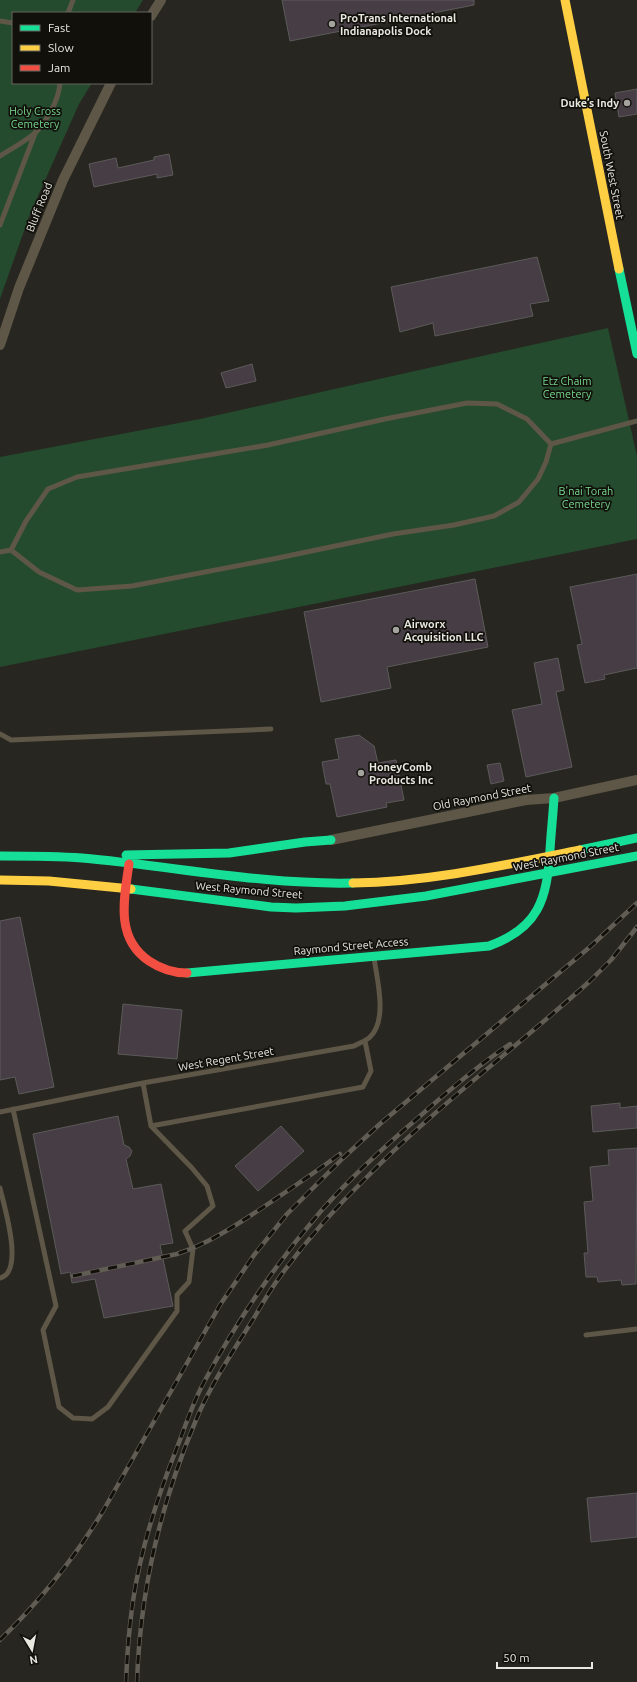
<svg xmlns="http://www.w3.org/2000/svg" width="637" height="1682" viewBox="0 0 637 1682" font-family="Ubuntu,sans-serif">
	<rect width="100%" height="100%" fill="#272620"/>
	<path fill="#244b2d" d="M0 0H143L135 13H13V83H92L79 104 30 214 0 299Z
		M608 328 637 456V539L0 667V457L200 419Z"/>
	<path fill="#473e45" stroke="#5c5a5a" d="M282 0H474V5L290 41Z
		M637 89V114L619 117 615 93Z
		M169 154 173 175 157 178V174L94 187 89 164 116 158 118 168 154 160V157Z
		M537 257 549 301 530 304 533 316 435 336 433 323 400 332 391 287Z
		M252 364 256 381 226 388 221 373Z
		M637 574V668L604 675 605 679 585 683 577 645 582 644 570 587Z
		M475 579 488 647 387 667 391 688 321 702 304 612Z
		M558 658 564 690 556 692 572 767 526 777 512 710 542 704 534 663Z
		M359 735 374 746 378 763 396 760 404 800 386 803 387 807 337 817 330 784H326L322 762 339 759 335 739Z
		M500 763 504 781 491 784 487 765Z
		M20 917 54 1087 19 1094 15 1077 0 1080V921Z
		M123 1004 182 1010 177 1059 118 1054Z
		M620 1103V1108L637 1106V1128L593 1132 591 1106Z
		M118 1116 124 1145 129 1147 132 1151 130 1156 126 1159 133 1189 161 1184 173 1243 160 1245 173 1306 104 1318 95 1279 72 1283 70 1272 61 1274 33 1134Z
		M281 1126 304 1151 258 1191 235 1166Z
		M637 1148 636 1284 622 1285 621 1280 598 1282 597 1277H586L584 1253H588L584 1202 593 1201 590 1167 609 1165 608 1150Z
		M637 1493V1537L591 1542 587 1498Z"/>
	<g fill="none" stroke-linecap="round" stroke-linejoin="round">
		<path stroke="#5e5646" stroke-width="5" d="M68 13 73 0
			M0 21 13 23
			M0 156C12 148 27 141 37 131 48 119 59 99 60 83
			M0 225 36 131
			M11 550 39 572 77 590 132 586 273 559 393 534 454 525 494 516 519 502 538 479 546 462 551 444
			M0 552 11 550 26 521 48 489 77 477 268 445 385 419 467 403 497 404 527 419 551 444 637 421
			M0 734 11 740 271 729
			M143 1083 151 1126 363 1087 371 1071 365 1041
			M13 1109 56 1306 43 1330 59 1407 73 1418 92 1419 108 1407 177 1311V1295L189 1282 193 1249 185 1231 213 1206 207 1186 192 1168 151 1126
			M0 1112 143 1083 354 1046C359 1043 366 1041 370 1037 388 1020 377 979 374 958
			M0 1188C4 1206 25 1272 0 1278
			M586 1335 637 1329"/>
		<path stroke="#5e5646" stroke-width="10" d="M151 16 161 0
			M0 345 19 288 63 180 111 83
			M331 840 526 800 554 798 637 780"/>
		<path stroke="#16e098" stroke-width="9" d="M619 269 637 354
			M580 850 637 838
			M126 855 229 853 305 842 331 840
			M0 856C27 856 55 856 82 858 173 866 262 885 353 883
			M131 889 271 907 296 908 345 906 426 896 637 856
			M187 973 489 946C539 928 547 899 550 850 551 833 553 815 554 798"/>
		<path stroke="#ffcf43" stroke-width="9" d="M565 0 619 269
			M0 880 49 881 131 889
			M353 883C430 882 505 865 580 850"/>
		<path stroke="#f24e42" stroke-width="9" d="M129 864C124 899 115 938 149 961 161 969 173 973 187 973"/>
		<g stroke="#625d54" stroke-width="4.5">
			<path id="rail" d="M73 1276 177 1254C207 1244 232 1228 259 1210 286 1192 313 1174 340 1154
				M0 1640C40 1601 74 1559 103 1511L220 1305 254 1255 287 1214 343 1158 381 1123 591 946 637 903
				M126 1682C127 1655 129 1628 133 1601 141 1547 158 1495 178 1445 186 1424 193 1403 203 1384 235 1324 277 1262 321 1211 351 1177 385 1146 419 1117 448 1091 477 1066 510 1044
				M137 1682C140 1590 160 1505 196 1420 211 1384 233 1351 254 1318 260 1307 267 1296 274 1285 301 1246 334 1209 368 1176 437 1106 517 1047 590 981L611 960 637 927"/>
		</g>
		<use href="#rail" stroke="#11100b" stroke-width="3" stroke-dasharray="9" stroke-linecap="butt"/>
	</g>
	<g fill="#a4a39d" stroke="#11100b" stroke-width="1.5">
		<circle cx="332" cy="24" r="4"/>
		<circle cx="627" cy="103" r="4"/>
		<circle cx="396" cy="630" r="4"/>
		<circle cx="361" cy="773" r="4"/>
	</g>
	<g text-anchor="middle" stroke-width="3.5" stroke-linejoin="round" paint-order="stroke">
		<g font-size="11" font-weight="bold" fill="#e8e7e0" stroke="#11100b" text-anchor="start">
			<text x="340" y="22">ProTrans International<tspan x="340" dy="13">Indianapolis Dock</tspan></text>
			<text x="619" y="107" text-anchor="end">Duke’s Indy</text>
			<text x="404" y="628">Airworx<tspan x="404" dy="13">Acquisition LLC</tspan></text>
			<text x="369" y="771">HoneyComb<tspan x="369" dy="13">Products Inc</tspan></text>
		</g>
		<g font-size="11" fill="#78da8f" stroke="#11100b">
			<text x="35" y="115">Holy Cross<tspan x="35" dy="13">Cemetery</tspan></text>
			<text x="567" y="385">Etz Chaim<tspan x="567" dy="13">Cemetery</tspan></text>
			<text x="586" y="495">B'nai Torah<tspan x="586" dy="13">Cemetery</tspan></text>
		</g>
		<g font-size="11" fill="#e8e7e0" stroke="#11100b">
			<text transform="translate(612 175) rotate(79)" y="4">South West Street</text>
			<text transform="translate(39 207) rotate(-68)" y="4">Bluff Road</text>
			<text transform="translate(482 797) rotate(-11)" y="4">Old Raymond Street</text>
			<text transform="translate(566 857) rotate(-11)" y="4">West Raymond Street</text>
			<text transform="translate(249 890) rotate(5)" y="4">West Raymond Street</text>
			<text transform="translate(351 946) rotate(-5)" y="4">Raymond Street Access</text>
			<text transform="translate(226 1059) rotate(-10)" y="4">West Regent Street</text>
		</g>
	</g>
	<rect x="12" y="12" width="140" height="72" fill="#11100b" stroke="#676660"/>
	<rect x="20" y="25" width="20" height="6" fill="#16e098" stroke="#676660"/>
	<text x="48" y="32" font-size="12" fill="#e8e7e0">Fast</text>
	<rect x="20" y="45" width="20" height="6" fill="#ffcf43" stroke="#676660"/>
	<text x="48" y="52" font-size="12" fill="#e8e7e0">Slow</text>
	<rect x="20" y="65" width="20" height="6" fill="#f24e42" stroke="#676660"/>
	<text x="48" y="72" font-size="12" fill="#e8e7e0">Jam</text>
	<g transform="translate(32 1650) rotate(170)" stroke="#11100b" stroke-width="3" paint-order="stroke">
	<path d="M0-3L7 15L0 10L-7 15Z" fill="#e8e7e0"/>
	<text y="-6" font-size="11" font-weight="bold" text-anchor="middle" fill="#e8e7e0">N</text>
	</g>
	<path d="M497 1662v6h95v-6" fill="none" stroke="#e8e7e0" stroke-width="2"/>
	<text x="503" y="1662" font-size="12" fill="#e8e7e0" stroke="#11100b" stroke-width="3" paint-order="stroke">50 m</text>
</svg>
